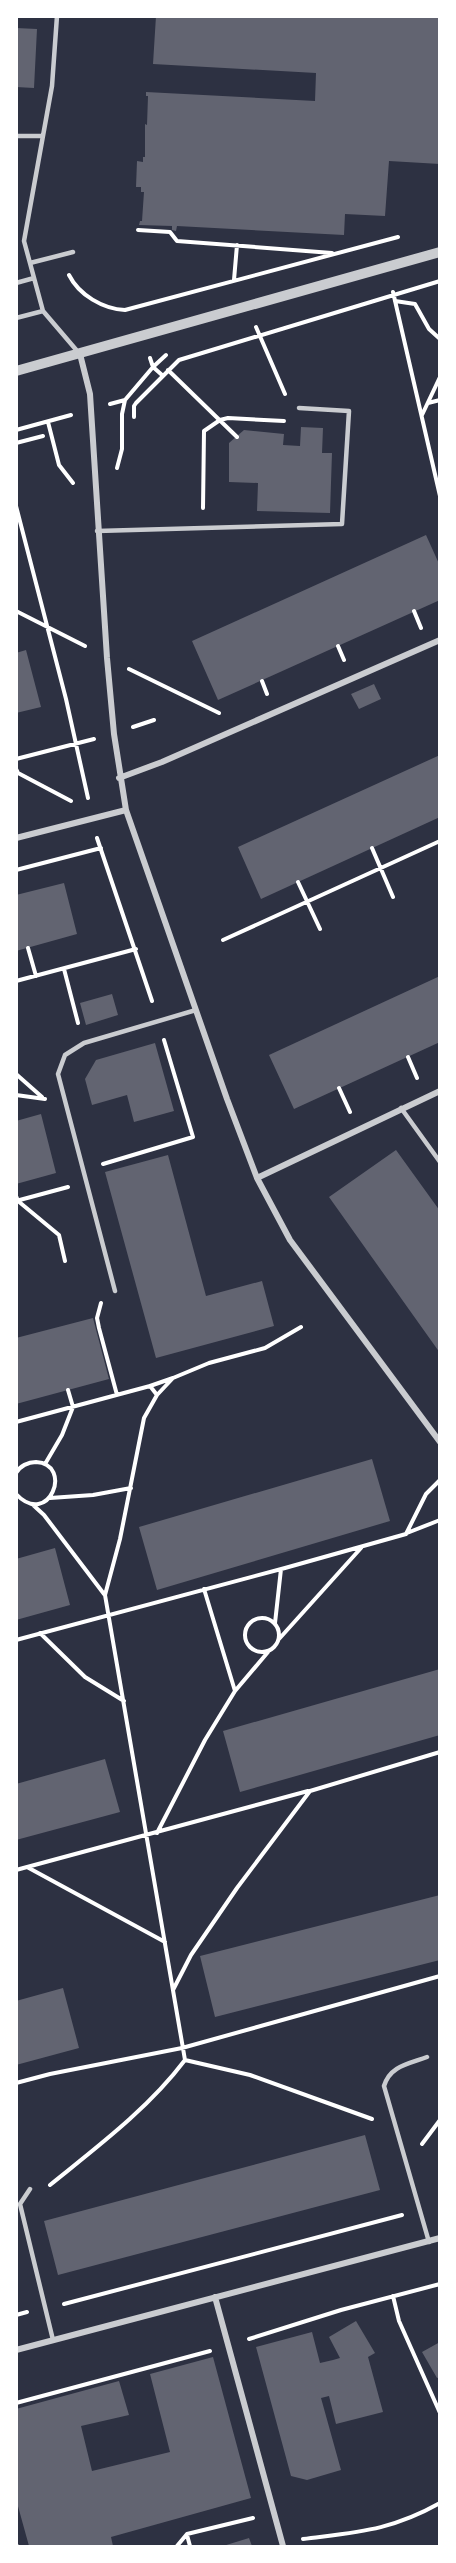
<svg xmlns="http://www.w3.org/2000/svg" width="456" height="2563" viewBox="0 0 456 2563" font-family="'Open Sans',sans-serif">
	<rect width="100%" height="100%" fill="#2d3142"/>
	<path fill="#626471" d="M156 16H440V164L389 161 385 216 345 214 344 235 177 226 176 231 172 230V226L139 225 140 221H142L144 192H141V187H136L137 161 143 162V157H145V124L147 125 148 96H146V92L315 101 316 73 153 64Z
		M16 28 37 29 34 88 16 87Z
		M301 427 323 428 322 453H332L330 513 257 511 258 483 229 482V443L244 430 284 434 283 445 300 446Z
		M426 535 440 566V600L218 700 192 641Z
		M26 650 41 707 16 713V653Z
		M374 684 381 699 359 709 351 694Z
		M440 755V817L261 899 238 847Z
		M64 883 77 934 16 951V895Z
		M440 976V1042L294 1109 269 1055Z
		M112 994 118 1015 86 1025 80 1003Z
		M155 1043 174 1111 134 1122 127 1095 92 1105 85 1079 96 1060Z
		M41 1114 56 1173 16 1184V1121Z
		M396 1150 440 1211V1353L329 1197Z
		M168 1155 206 1296 262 1281 274 1326 156 1358 105 1172Z
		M93 1318 109 1379 16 1404V1338Z
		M372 1459 390 1521 157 1590 139 1527Z
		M55 1548 70 1605 16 1620V1559Z
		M440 1669V1735L240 1792 223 1731Z
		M105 1759 120 1812 16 1840V1784Z
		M440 1895V1960L215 2017 200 1956Z
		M63 1988 79 2048 16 2065V2001Z
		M365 2135 380 2190 58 2275 44 2221Z
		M356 2321 375 2353 368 2357 383 2412 336 2424 329 2396 321 2398 341 2470 307 2480 291 2476 256 2347 312 2332 320 2363 333 2360 340 2358 329 2337Z
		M440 2342V2377L437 2378 422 2352Z
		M213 2357 251 2498 111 2537 113 2546H29L16 2499V2409L119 2381 129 2415 81 2426 92 2471 170 2452 150 2374Z
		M249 2538 252 2546H223Z"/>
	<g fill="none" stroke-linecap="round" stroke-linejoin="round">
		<path stroke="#fff" stroke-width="4" d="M138 230 170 232 177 241 332 253
			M69 275C79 295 103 309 125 310L398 237
			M234 280 237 245
			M393 292 440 496
			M395 301 415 304 429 329 440 339
			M256 327 285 394
			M150 358 153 367 162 375
			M168 370 237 437
			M428 403 440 400
			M110 404 125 400
			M422 415 440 377
			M134 417V406L136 403 179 360 440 281
			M48 422 59 465 73 483
			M16 430 71 415
			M16 443 43 436
			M117 468 122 449V414L125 400 153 367 166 355
			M16 506 66 699 88 798
			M203 508 204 431 220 420 228 418 284 421
			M16 611 85 646
			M414 611 421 628
			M338 646 344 660
			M129 669 219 713
			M262 681 267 694
			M133 727 154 720
			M16 759 94 739
			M16 769 18 773 71 801
			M97 838 152 1001
			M372 848 393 897
			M16 870 101 848
			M298 882 320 929
			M223 940 440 841
			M28 948 36 976
			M64 969 78 1023
			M16 981 136 949
			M408 1057 417 1078
			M16 1074 42 1097
			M339 1088 350 1112
			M16 1095 45 1099
			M103 1164 193 1137 164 1040
			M16 1196 18 1201 59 1235 65 1261
			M16 1201 68 1187
			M101 1303 97 1318 99 1328 117 1395
			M150 1386 173 1378
			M16 1422 150 1386 157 1395
			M45 1464 62 1435 73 1407 68 1390
			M16 1473C20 1466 28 1462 36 1462 74 1464 49 1529 16 1494
			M50 1498 93 1495 131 1488
			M32 1504 44 1515 104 1594
			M407 1533 440 1520
			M245 1635a17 17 0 1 1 34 0a17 17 0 1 1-34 0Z
			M275 1623 281 1569
			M40 1633 85 1677 124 1701
			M279 1639 361 1548
			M16 1640 285 1568 406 1534 426 1494 440 1480
			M235 1691 268 1652
			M157 1833 205 1740 235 1691 204 1589
			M27 1867 165 1942
			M16 1870 308 1791
			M173 1990 191 1955 237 1888 310 1791 440 1752
			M185 2060 250 2075 372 2119
			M16 2083 50 2074 182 2048 440 1976
			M422 2144 440 2120
			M50 2185C97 2147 148 2109 185 2060L105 1595 120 1539 144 1418 157 1395 173 1378 209 1363 265 1348 301 1327
			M393 2296 399 2321 440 2413
			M64 2304 402 2215
			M16 2315 27 2312
			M249 2339 341 2310 440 2284
			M16 2403 210 2351
			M187 2535 190 2546
			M303 2539C357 2532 390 2531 440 2503
			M16 2546H17
			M177 2546 187 2534 253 2518"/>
		<path stroke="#caccd0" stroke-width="4.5" d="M57 16 52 86 24 241 43 311 78 352
			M16 136H41
			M30 263 73 252
			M16 283 34 278
			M16 318 43 311
			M97 531 342 524 349 411 299 408
			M401 1108 440 1162
			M115 1291 58 1074 65 1055 84 1043 196 1010
			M427 2057C408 2064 390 2066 384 2086L429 2242
			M30 2189 20 2204 53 2340"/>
		<path stroke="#caccd0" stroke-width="6" d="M80 354 90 394 107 658 114 734 126 810 227 1099 257 1178 290 1240 440 1442
			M119 778 162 762 440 640
			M16 838 126 810
			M257 1178 440 1091
			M215 2297 283 2546
			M16 2350 440 2238"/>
		<path stroke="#caccd0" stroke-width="10" d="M16 371 440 252"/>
	</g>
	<rect width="456" height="2563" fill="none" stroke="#ffffff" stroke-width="36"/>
</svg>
